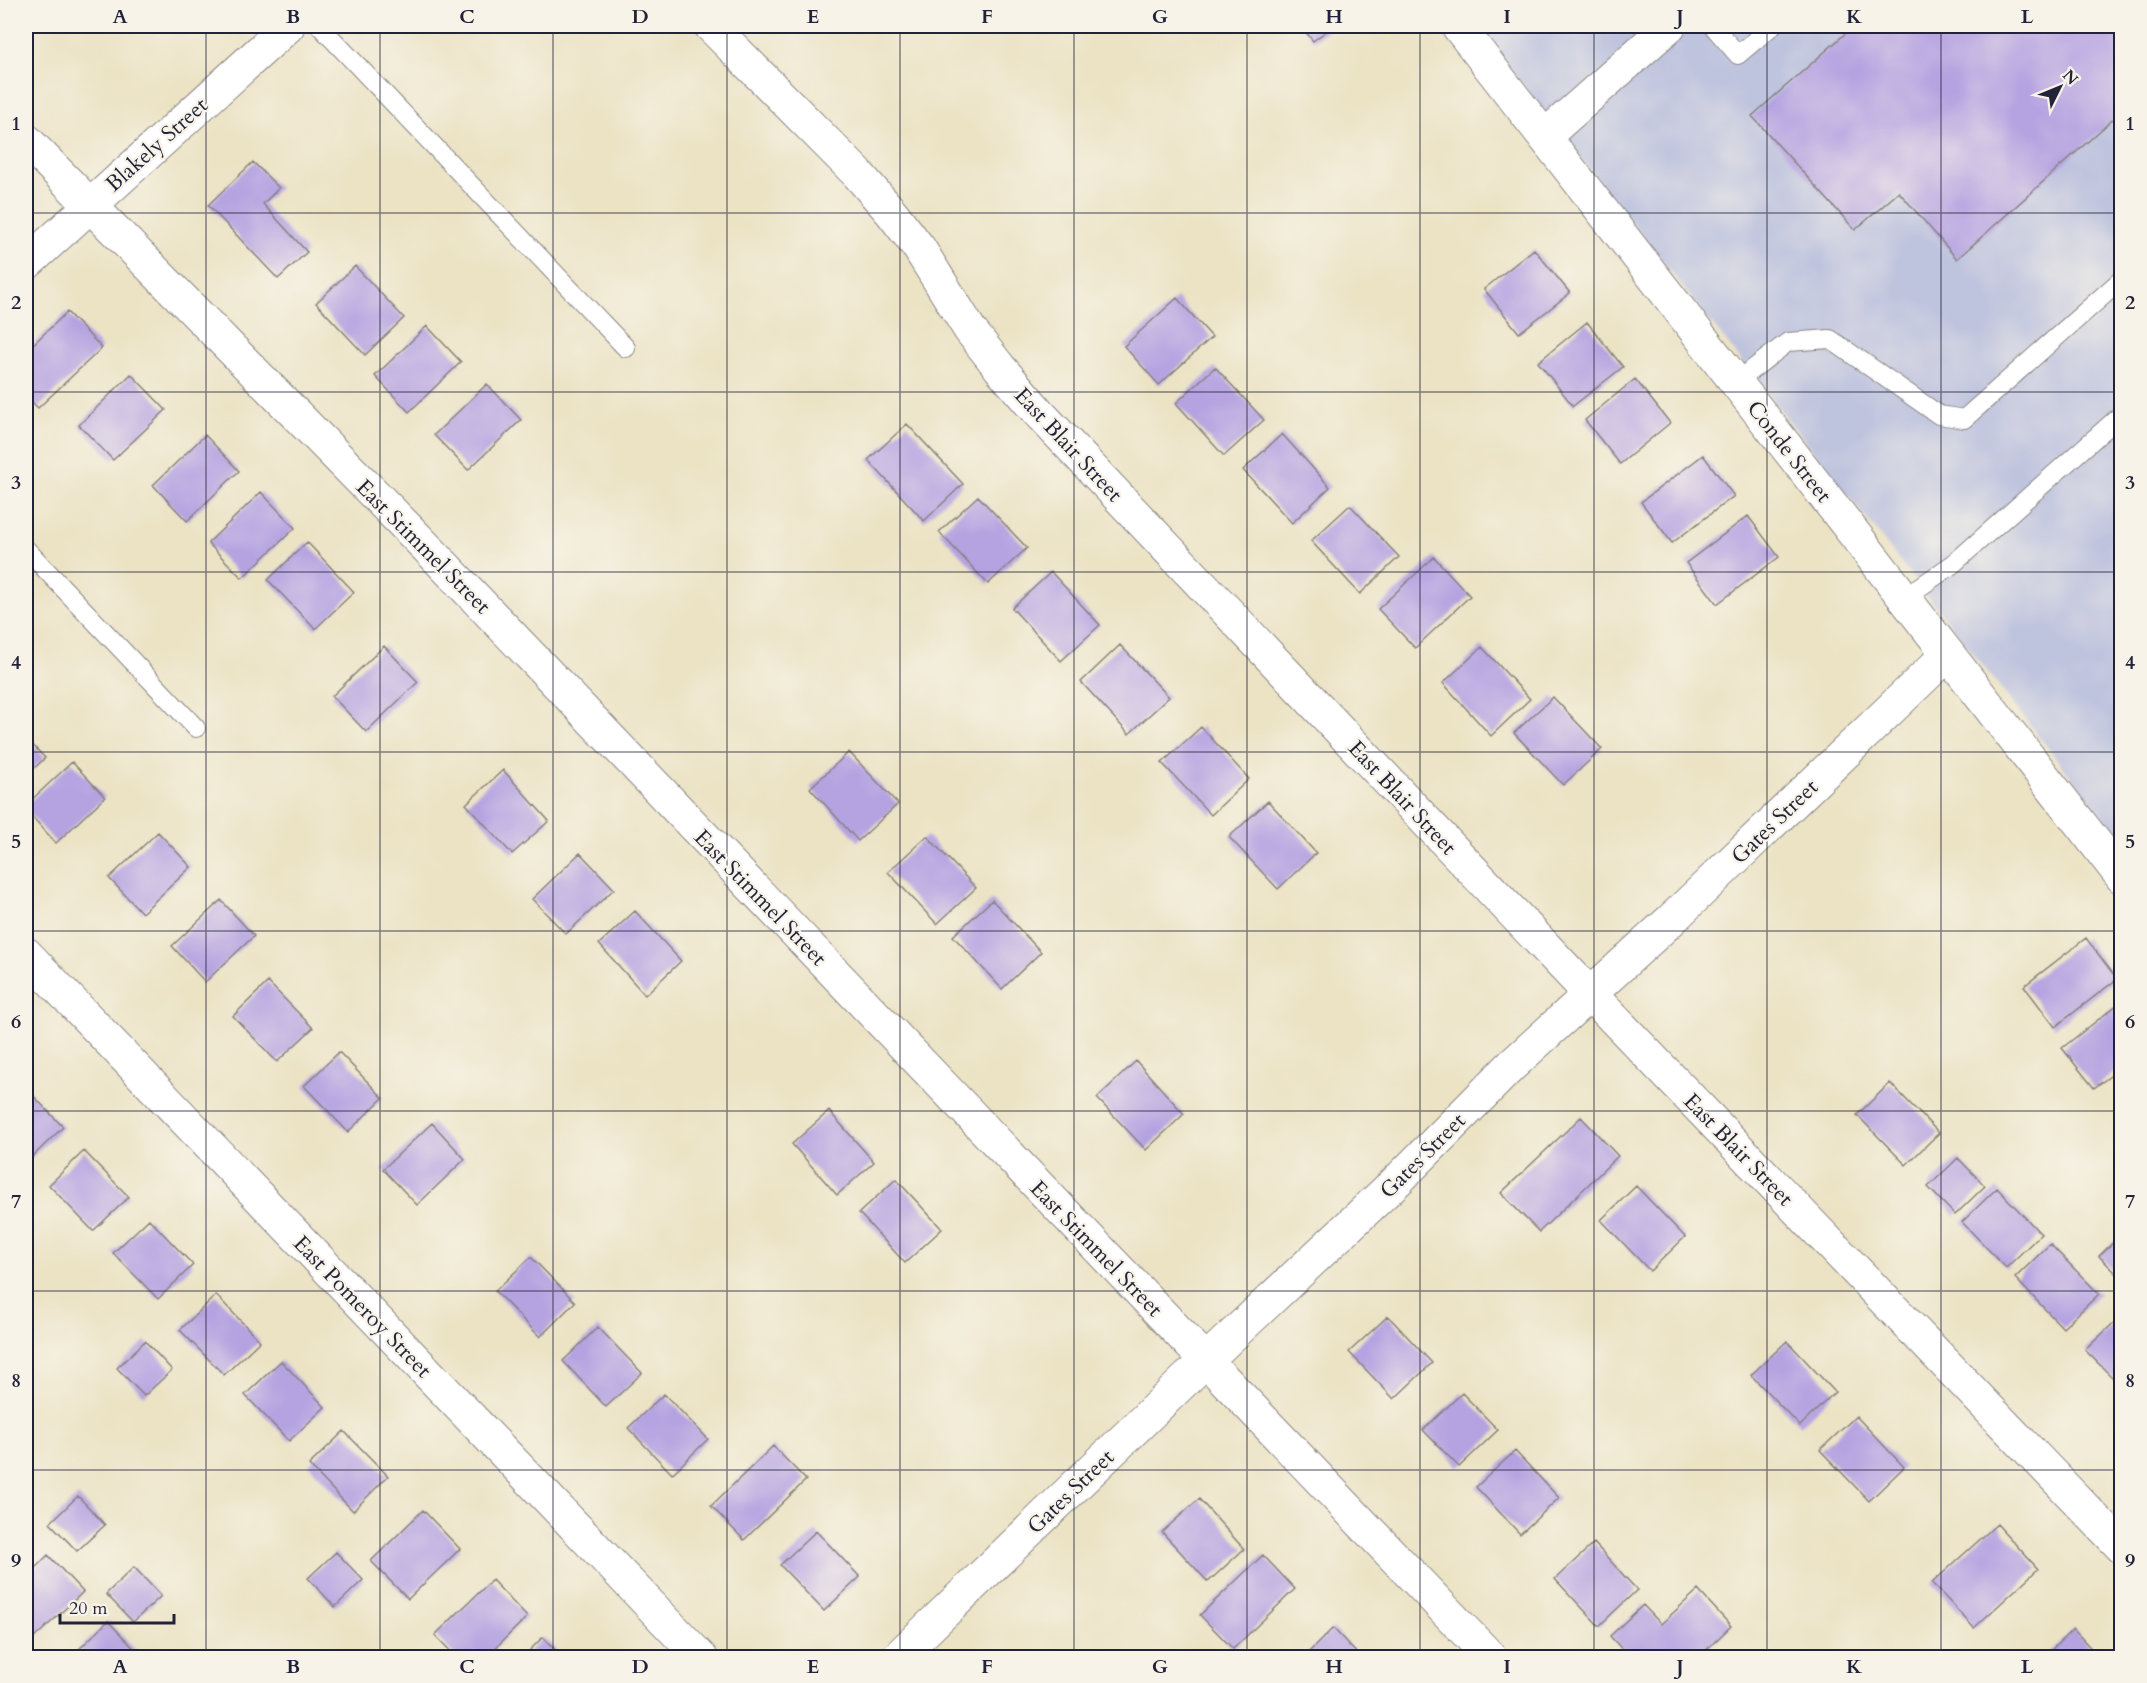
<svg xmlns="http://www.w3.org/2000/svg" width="2147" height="1683" viewBox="0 0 2147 1683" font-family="Cardo,serif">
	<rect width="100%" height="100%" fill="#f7f3e8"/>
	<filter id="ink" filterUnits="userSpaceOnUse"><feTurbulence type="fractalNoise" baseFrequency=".0167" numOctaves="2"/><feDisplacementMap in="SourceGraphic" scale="12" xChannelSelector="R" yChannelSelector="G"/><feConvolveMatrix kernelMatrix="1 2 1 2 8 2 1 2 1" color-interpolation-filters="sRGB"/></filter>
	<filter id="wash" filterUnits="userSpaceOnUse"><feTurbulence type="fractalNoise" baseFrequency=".008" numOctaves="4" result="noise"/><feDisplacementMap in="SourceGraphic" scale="24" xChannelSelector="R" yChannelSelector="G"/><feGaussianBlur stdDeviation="1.35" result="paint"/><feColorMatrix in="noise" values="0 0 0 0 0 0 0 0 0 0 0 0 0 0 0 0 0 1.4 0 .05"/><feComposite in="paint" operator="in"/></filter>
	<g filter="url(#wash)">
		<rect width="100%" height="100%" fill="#ece3c5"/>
		<path fill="#bec3de" d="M1476 26H2121V840Z"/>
		<g id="blocks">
			<path fill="#b5a2e1" d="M1301 26H1333L1313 41Z
				M1854 26H2122V111L1957 259 1899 192 1855 230 1752 116Z
				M253 162 279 188 263 204 307 252 278 279 208 205Z
				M1534 249 1570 293 1519 333 1484 289Z
				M355 266 404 318 365 355 316 303Z
				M1177 298 1212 337 1159 385 1124 346Z
				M67 312 102 348 38 408 26 396V351Z
				M1587 322 1623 367 1573 406 1538 362Z
				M427 326 461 362 409 412 375 376Z
				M1215 367 1264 420 1224 456 1176 403Z
				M131 374 166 410 113 460 79 425Z
				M1635 379 1670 423 1620 464 1585 420Z
				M487 384 521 420 468 470 434 435Z
				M907 424 963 484 924 521 868 460Z
				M1282 434 1330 487 1292 523 1243 470Z
				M205 435 239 471 187 521 153 485Z
				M1703 455 1734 496 1672 543 1641 502Z
				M261 492 295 528 242 578 208 543Z
				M978 496 1027 548 988 584 939 532Z
				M1350 505 1399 557 1360 594 1311 541Z
				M1748 516 1779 557 1717 604 1686 563Z
				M307 542 354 592 315 629 268 580Z
				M1434 557 1470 596 1415 648 1378 609Z
				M1051 572 1100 625 1061 661 1012 608Z
				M1120 645 1169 697 1129 734 1081 682Z
				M384 646 418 682 366 732 332 696Z
				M1482 647 1530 699 1491 736 1443 683Z
				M1553 697 1602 749 1563 785 1514 733Z
				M1201 727 1249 779 1211 815 1162 763Z
				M26 738 45 758 26 776Z
				M849 752 898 804 858 841 810 788Z
				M72 762 105 797 56 843 26 810V805Z
				M503 770 549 821 512 854 466 804Z
				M1268 801 1316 853 1278 889 1229 837Z
				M158 832 191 867 142 913 109 878Z
				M927 836 976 888 937 924 888 872Z
				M580 853 614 889 566 934 532 899Z
				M221 900 254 936 205 982 172 946Z
				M992 900 1041 952 1002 989 953 936Z
				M635 911 681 961 645 995 599 944Z
				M2086 938 2117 979 2055 1027 2024 986Z
				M268 982 313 1028 277 1062 233 1016Z
				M2122 1001V1067L2094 1088 2062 1048Z
				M339 1052 383 1098 348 1132 304 1086Z
				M1136 1061 1184 1114 1146 1150 1097 1098Z
				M1890 1083 1939 1133 1906 1165 1857 1115Z
				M26 1088 63 1127 28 1161 26 1159Z
				M829 1111 874 1162 837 1195 792 1144Z
				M1581 1117 1618 1156 1539 1232 1501 1193Z
				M432 1123 465 1159 417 1205 383 1169Z
				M84 1151 129 1197 93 1231 49 1185Z
				M1958 1158 1985 1186 1955 1215 1928 1187Z
				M896 1179 942 1229 905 1263 859 1213Z
				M1636 1186 1685 1237 1650 1271 1601 1220Z
				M1997 1188 2041 1234 2006 1268 1962 1222Z
				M149 1219 193 1265 158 1299 113 1253Z
				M2122 1234V1279L2099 1256Z
				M2050 1244 2099 1294 2063 1328 2015 1278Z
				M531 1257 575 1302 540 1337 495 1291Z
				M216 1295 260 1341 224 1375 180 1330Z
				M2122 1315V1387L2085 1350Z
				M1388 1316 1432 1363 1394 1399 1349 1352Z
				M598 1327 642 1373 606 1407 563 1361Z
				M145 1341 172 1370 144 1396 117 1368Z
				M1787 1341 1835 1392 1800 1426 1751 1375Z
				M281 1361 325 1407 289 1441 245 1395Z
				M1462 1393 1498 1430 1459 1467 1423 1430Z
				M664 1394 708 1439 672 1474 628 1428Z
				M1856 1416 1904 1467 1869 1501 1820 1450Z
				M344 1431 388 1476 353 1511 309 1465Z
				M773 1446 806 1480 744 1540 711 1506Z
				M1515 1451 1559 1498 1520 1534 1476 1487Z
				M78 1496 105 1525 77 1551 50 1523Z
				M1199 1499 1244 1549 1208 1582 1162 1532Z
				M423 1510 460 1549 408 1599 371 1561Z
				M1997 1524 2038 1569 1974 1628 1932 1583Z
				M816 1531 860 1577 824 1611 780 1565Z
				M1594 1543 1637 1590 1599 1626 1555 1579Z
				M336 1552 363 1580 335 1607 308 1578Z
				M48 1555 83 1592 31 1641 26 1635V1577Z
				M1263 1555 1295 1589 1233 1649 1200 1615Z
				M134 1567 161 1596 133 1622 106 1594Z
				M492 1580 527 1617 485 1658H457L435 1635Z
				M1698 1590 1731 1626 1698 1658H1630L1610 1636 1643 1605 1661 1624Z
				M108 1621 143 1658H70Z
				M1333 1628 1361 1658H1303Z
				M2073 1629 2100 1658H2043Z
				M543 1637 563 1658H522Z"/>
		</g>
	</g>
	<g filter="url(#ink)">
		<use href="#blocks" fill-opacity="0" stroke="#878280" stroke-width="1.5"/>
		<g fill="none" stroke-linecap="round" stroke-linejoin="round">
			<g stroke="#878280" stroke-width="20">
				<path id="service" d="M320 26 626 348
					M1713 26 1738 55 1772 26
					M1736 382 1788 342 1830 339 1939 415 1964 419 2122 279
					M26 549 196 728
					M1904 598 1953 564 2122 414"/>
			</g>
			<g stroke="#878280" stroke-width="35">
				<path id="minor" d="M711 26 858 174 892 213 919 248 970 330 1000 368 1038 412 1590 994 2122 1547
					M1458 26 2122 877
					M1545 136 1669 26
					M26 140 435 556 1491 1658
					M26 264 288 26
					M26 954 701 1658
					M897 1658 1205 1361 1399 1179 1512 1065 1671 920 1948 654"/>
			</g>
			<use href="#service" stroke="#fff" stroke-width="18"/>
			<use href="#minor" stroke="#fff" stroke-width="33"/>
		</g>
	</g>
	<path fill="none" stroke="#22223b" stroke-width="1.5" stroke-opacity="0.55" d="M206 26V1658M380 26V1658M553 26V1658M727 26V1658M900 26V1658M1074 26V1658M1247 26V1658M1420 26V1658M1594 26V1658M1767 26V1658M1941 26V1658M26 213H2122M26 392H2122M26 572H2122M26 752H2122M26 931H2122M26 1111H2122M26 1291H2122M26 1470H2122"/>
	<g text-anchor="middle" stroke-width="4.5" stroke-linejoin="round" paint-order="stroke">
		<g font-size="22" fill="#22223b" stroke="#f7f3e8">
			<text transform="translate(156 144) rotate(-42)" y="8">Blakely Street</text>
			<text transform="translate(1069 444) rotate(47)" y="8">East Blair Street</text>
			<text transform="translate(1790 451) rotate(52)" y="8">Conde Street</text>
			<text transform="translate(424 546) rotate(45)" y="8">East Stimmel Street</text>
			<text transform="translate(1403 797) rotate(47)" y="8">East Blair Street</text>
			<text transform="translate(1774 821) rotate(-44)" y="8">Gates Street</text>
			<text transform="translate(761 897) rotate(46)" y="8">East Stimmel Street</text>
			<text transform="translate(1739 1149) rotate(46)" y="8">East Blair Street</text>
			<text transform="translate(1422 1155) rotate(-45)" y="8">Gates Street</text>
			<text transform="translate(1097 1248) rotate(46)" y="8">East Stimmel Street</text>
			<text transform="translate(363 1306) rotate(46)" y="8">East Pomeroy Street</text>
			<text transform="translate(1070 1491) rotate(-44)" y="8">Gates Street</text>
		</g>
	</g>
	<rect width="2147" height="1683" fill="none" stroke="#f7f3e8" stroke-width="66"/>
	<g transform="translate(2060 87) rotate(47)" stroke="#f7f3e8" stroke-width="4.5" paint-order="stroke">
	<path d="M0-4.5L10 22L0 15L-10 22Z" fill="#22223b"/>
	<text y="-9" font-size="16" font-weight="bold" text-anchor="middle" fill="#22223b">N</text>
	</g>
	<path d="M60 1614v9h114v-9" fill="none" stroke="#22223b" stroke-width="3"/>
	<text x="69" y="1614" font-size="18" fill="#22223b" stroke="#f7f3e8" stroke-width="4.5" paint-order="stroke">20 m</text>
	<rect x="33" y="33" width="2081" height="1617" fill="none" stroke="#22223b" stroke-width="2"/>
	<g font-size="20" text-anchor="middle" font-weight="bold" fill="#22223b">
		<text x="120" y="23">A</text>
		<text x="293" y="23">B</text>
		<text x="467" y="23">C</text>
		<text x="640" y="23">D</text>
		<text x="813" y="23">E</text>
		<text x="987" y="23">F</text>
		<text x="1160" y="23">G</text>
		<text x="1334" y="23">H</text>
		<text x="1507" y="23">I</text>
		<text x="1680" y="23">J</text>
		<text x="1854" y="23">K</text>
		<text x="2027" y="23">L</text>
		<text x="16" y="130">1</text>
		<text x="2130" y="130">1</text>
		<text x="16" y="309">2</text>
		<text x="2130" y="309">2</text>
		<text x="16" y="489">3</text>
		<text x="2130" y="489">3</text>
		<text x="16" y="669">4</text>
		<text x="2130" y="669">4</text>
		<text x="16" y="848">5</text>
		<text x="2130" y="848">5</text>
		<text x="16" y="1028">6</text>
		<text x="2130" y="1028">6</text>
		<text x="16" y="1208">7</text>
		<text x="2130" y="1208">7</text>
		<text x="16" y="1387">8</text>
		<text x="2130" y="1387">8</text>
		<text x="16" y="1567">9</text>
		<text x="2130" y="1567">9</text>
		<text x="120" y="1673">A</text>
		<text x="293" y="1673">B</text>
		<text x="467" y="1673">C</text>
		<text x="640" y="1673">D</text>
		<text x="813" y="1673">E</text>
		<text x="987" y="1673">F</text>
		<text x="1160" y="1673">G</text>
		<text x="1334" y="1673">H</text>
		<text x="1507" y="1673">I</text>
		<text x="1680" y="1673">J</text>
		<text x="1854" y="1673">K</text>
		<text x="2027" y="1673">L</text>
	</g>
</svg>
